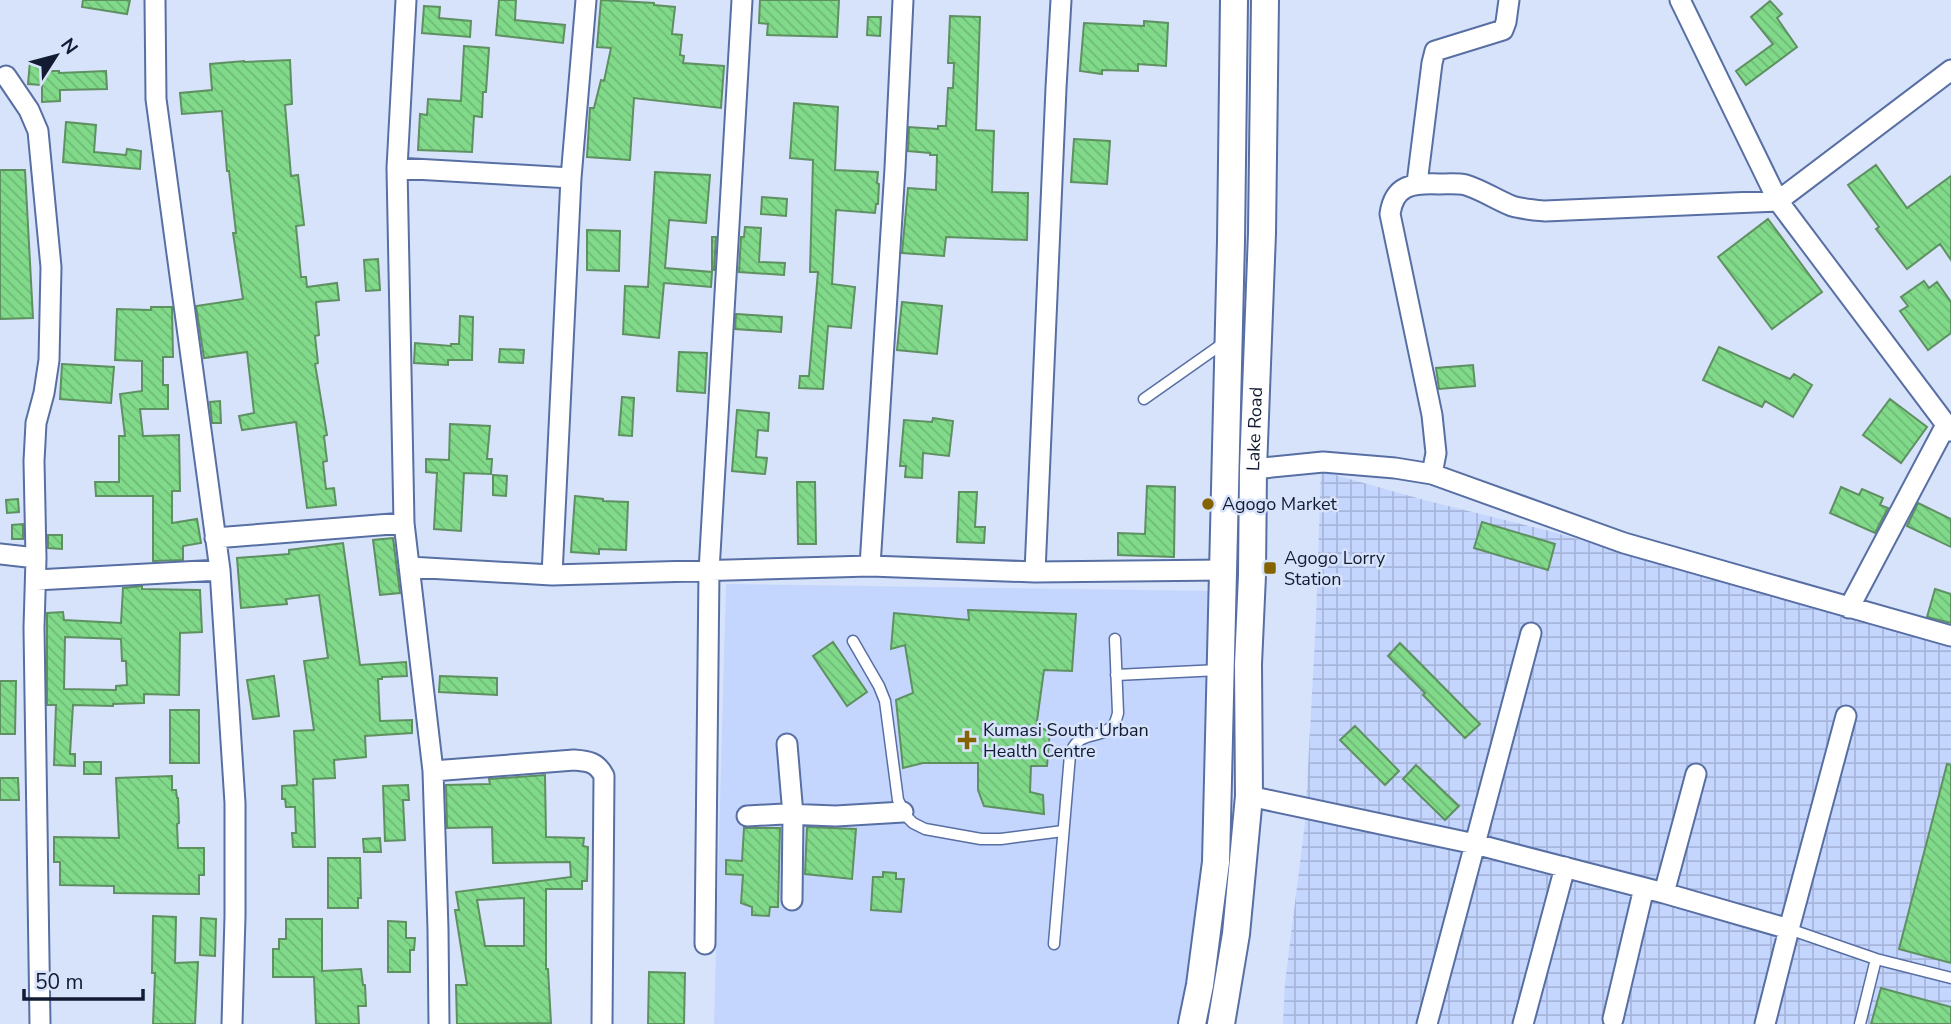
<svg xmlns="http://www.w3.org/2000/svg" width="1951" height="1024" viewBox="0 0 1951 1024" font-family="'Nunito Sans',sans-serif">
	<defs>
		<pattern id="industrial-grid" width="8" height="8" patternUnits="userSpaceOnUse" patternTransform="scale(1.75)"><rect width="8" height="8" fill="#c4d5fe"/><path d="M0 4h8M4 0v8" fill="none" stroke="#a7b6da"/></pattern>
		<pattern id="building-back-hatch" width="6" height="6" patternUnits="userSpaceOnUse" patternTransform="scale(1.75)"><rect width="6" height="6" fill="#81da89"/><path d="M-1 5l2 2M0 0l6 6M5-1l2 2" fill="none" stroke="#6eba77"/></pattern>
	</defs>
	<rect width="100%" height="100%" fill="#d7e2fb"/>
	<path fill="#c4d5fe" d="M726 584 1213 591V888L1191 1024H714Z"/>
	<path fill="url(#industrial-grid)" d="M1321 471 1424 500 1553 532 1807 606 1951 644V1024H1283L1285 983 1305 823 1316 620Z"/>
	<path fill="url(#building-back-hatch)" stroke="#5e9061" stroke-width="2" fill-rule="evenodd" d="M83 0H130L127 14 82 7Z
		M499 0H516L515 20 565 25 563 43 496 35Z
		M601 0 654 3V5L675 7 672 34 682 35 680 55 684 56 683 63 724 66 721 108 634 98 630 160 587 157 590 108H594L601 80 604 81 611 48 597 47Z
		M760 0H839L837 37 767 35 768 24 759 23Z
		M1770 1 1782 14 1777 18 1797 47 1746 85 1736 71 1773 44 1751 17Z
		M424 6 440 7 439 18 471 21 470 37 422 33Z
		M950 16 980 17 976 130 994 131 992 192 1028 193 1027 240 946 237 944 256 902 253 908 188 936 190 937 155H930V153L908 151 909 127 938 129V126H946L948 88H953L954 63H948Z
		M868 17H881L880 36 867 35Z
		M1144 21 1168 23 1166 66 1138 64V71L1102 70V74L1080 71 1084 23 1144 26Z
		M464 46 489 48 486 92H483L482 117 474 116 472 152 418 150 420 114 427 115 428 99 461 101Z
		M290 60 292 104 285 105 291 176 298 175 304 225 296 226 301 277H306L307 287 337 283 339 300 316 302 319 335 315 336 318 363 315 364 327 435 324 436 327 461 323 462 326 489 334 488 336 505 307 508 296 422 242 430 239 416 254 413 247 352 204 358 196 306 243 299 233 233H236L229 171H227L222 111 182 114 180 93 212 90 210 64 244 61V62Z
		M30 61 47 63 46 71H59V73L106 71 107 89 60 90V101L42 102V85L28 84Z
		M794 103 838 107 835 170 878 172 877 183 879 184 878 204H876L875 213 836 210 832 284 855 287 851 328 828 326 823 389 799 388 800 376H809L818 272H810L813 160 790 158Z
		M66 122 96 125 94 152 126 155 127 149 141 151 140 169 63 162Z
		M1074 139 1110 141 1107 184 1071 182Z
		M1876 165 1907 208 1951 176V260L1940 244 1907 269 1876 229 1879 227 1848 185Z
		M0 170H25L33 318 0 319Z
		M655 172 710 175 706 223 669 220 665 268 712 272 711 287 664 283 659 338 623 334 625 286 648 287Z
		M762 197 787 199 786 216 761 214Z
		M1768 219 1822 292 1772 329 1718 257Z
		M745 227 761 228 759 262 785 263 784 275 739 272 741 237H744Z
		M587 230 620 231 619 271 587 270Z
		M712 237H716L714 270H712Z
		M378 259 380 290 366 291 364 260Z
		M1924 281 1929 288 1937 282 1951 302V333L1928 350 1900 311 1908 306 1901 297Z
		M902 302 942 306 937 354 897 350Z
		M151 307H172L173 357H163V385H168V409H140L143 436 179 435 180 491H172V523L197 519 201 543 183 546V560L153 561V496H96L95 482H119V436H125L120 394 142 391V361L115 360 117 309 151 310Z
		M736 314 782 317 781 332 735 329Z
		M460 316 473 317 472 360H448V365L414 363 415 343 451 346V344H459Z
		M1719 347 1790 379 1794 374 1812 385 1793 417 1765 401 1762 407 1703 380Z
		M500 349 524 350 523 363 499 362Z
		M679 352 707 353 705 393 677 391Z
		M62 364 114 367 111 403 60 399Z
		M1473 365 1475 386 1439 389 1436 368Z
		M622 397 634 398 632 436 619 435Z
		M1890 399 1927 427 1901 463 1863 435Z
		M220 401 221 423H212L210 402Z
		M737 410 769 413 768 431 758 430 756 457 767 458 765 474 732 471Z
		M933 418 953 421 949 456 923 453 922 478 905 477 906 466H900L904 420 932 422Z
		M450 424 490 426 487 459H492L491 474 464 473 461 531 434 529 437 473 426 472V459L449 460Z
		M493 475 507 476 506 496 493 495Z
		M797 482H815L816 544H798Z
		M1147 486 1175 487 1174 557 1118 555V533L1145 534Z
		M1841 487 1859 495 1862 489 1883 498 1880 505 1888 508 1875 533 1830 513Z
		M959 492H977L975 527H985L984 543 957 542Z
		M575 496 603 499V501L628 502 626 550 599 549V554L571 552Z
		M18 499 19 512 7 513 6 500Z
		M1918 503 1951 519V547L1907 526Z
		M1482 522 1555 544 1548 570 1474 548Z
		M23 524V539H12V525Z
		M48 535H62V549L48 548Z
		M393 538 400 593 380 595 373 540Z
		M343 543 360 665 406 662 407 676 382 677V679H378L380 721 412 720V733L365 736 366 757 334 760 335 778 313 779 315 847H293L292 833H296L295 807H286L285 799H282V786L297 785 294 731 314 730 304 661 328 658 319 595 286 599 287 604 241 608 237 558 289 554V550Z
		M142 586V589L200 590 202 632 180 633 179 695 144 694V703L113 704V706L73 705 70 754H75V766L54 765 56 705H47V613L63 612 64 620 121 623 123 588ZM65 637 121 639 122 661H126L127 685 116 686V690L64 689Z
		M1935 589 1951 594V623L1927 617Z
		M968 610 1076 614 1072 671 1044 670 1036 728 1050 730 1047 766H1031L1030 792 1043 795 1044 814 984 806 978 790V763H923L903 768 896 700 913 693 905 645 891 649 894 613 969 620Z
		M833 642 867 692 847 706 813 656Z
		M1400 643 1480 724 1465 738 1423 695 1425 693 1388 656Z
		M274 676 279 716 253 719 247 680Z
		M440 676 497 678V695L439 692Z
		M0 681H16L15 734H0Z
		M170 710H199V763H170Z
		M1355 726 1399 771 1385 785 1340 740Z
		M84 762H101V774H84Z
		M1947 764 1951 765V963L1899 949Z
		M1416 765 1459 806 1445 820 1403 779Z
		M545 775 546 837 584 838 583 846 588 847 587 881H582V889H546V969H548L551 1023 457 1024 456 985H467L455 910H459L456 892 571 877 570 862 493 863 492 827 447 828 446 785 490 784 489 779ZM524 898V946H485L477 900Z
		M172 776V790H176L177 798H178L179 823 177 824 178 848H204V875H199V894L114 893V886L60 885V862H54V837L119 838 116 778Z
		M0 778H18L19 800H0Z
		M408 785 409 800H403L405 840 385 841 383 786Z
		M807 827 856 829 852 879 805 874Z
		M744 828H780L778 907H770L769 916 752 915V907L741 903 743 875 726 874V860L742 861Z
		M380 838 381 852H364L363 839Z
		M328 858H360L361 898H358V908H328Z
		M883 872 896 873V879H904L901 912 871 910 873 877H883Z
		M153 916 176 917 175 963 198 962 195 1024H153L155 973H152Z
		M201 918 216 919 215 956 200 955Z
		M286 919H322V971L361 969 363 985H365L366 1006H358L359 1024H316L314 977H273V949H279V939H286Z
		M388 921 406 922V938H415L414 950H410V972H388Z
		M649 972 685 973 684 1024H648Z
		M1881 988 1951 1007V1024H1871Z"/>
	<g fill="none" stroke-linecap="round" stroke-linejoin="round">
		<g stroke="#586fa4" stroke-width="13">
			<path id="lane" d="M1144 399 1225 342
				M853 641 879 686 885 701 898 800 906 816 913 823 925 829 981 839H1001L1063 831
				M1116 675 1219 670
				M1789 929 1876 959 1951 978
				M1054 944 1070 755C1078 728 1102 741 1114 724 1116 721 1117 717 1118 713L1115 639
				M1860 1024 1876 959"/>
		</g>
		<g stroke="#586fa4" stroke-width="23">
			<path id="street" d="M155 0 156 99 220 570 235 803V916L232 1024
				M406 0 397 168 404 523 433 771 438 929 439 1024
				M1680 0 1778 201 1951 70
				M6 76 29 110 38 131 51 267 49 360 44 393 36 423 34 461 36 558
				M397 168 571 178
				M1417 183 1432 63 1435 51 1503 30 1506 22 1509 0
				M1253 469 1323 462 1395 468 1432 474 1624 543 1951 636
				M1432 474 1436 453 1432 415 1390 214C1394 185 1412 183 1439 184 1448 184 1457 183 1466 185 1482 190 1497 200 1512 206 1522 209 1534 210 1545 211L1778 201 1951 431
				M215 538 404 523
				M0 554 36 558 34 628 40 1024
				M870 566 895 168 903 0
				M409 567 552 575 870 566 1035 572 1224 570
				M1035 572 1056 88 1061 0
				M552 575 571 178 586 0
				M36 580 220 570
				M1849 608 1946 425
				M787 744 793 815 792 900
				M433 771 574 760C588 761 597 762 604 776L602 1024
				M1249 796 1475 844 1531 633
				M747 816 784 814 836 816 903 812
				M1664 893 1696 774
				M705 944 709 571 742 0
				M1613 1019 1644 888
				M1427 1024 1475 844 1664 893 1789 929 1846 716
				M1523 1024 1565 867
				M1765 1024 1789 929"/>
		</g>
		<g stroke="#586fa4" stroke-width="30">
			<g id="secondary">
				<path d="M1192 1024 1200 985 1216 862 1231 241 1234 0"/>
				<path id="s1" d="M1221 1024 1236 934 1249 796 1248 664 1252 575 1253 469 1262 233 1265 0"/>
			</g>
		</g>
		<use href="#lane" stroke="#fff" stroke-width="10"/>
		<use href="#street" stroke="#fff" stroke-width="19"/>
		<use href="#secondary" stroke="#fff" stroke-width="26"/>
	</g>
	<g fill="#856400" stroke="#d7e2fb" stroke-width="2.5">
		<circle cx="1208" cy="504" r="7"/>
		<rect x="1263" y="561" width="14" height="14" rx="3.5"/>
		<path d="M963.5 729.5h7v7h7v7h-7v7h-7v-7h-7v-7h7z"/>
	</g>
	<g text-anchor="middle" stroke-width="5" stroke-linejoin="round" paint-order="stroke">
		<g font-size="18" fill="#121b31" stroke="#d7e2fb">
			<text dy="6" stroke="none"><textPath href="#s1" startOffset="597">Lake Road</textPath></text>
		</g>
		<g font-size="18" fill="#121b31" stroke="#d7e2fb" text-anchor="start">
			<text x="1222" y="510">Agogo Market</text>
			<text x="1284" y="564">Agogo Lorry<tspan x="1284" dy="21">Station</tspan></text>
			<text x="983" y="736">Kumasi South Urban<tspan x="983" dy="21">Health Centre</tspan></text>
		</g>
	</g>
	<g transform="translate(56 56) rotate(54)" stroke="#d7e2fb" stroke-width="5" paint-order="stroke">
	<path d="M0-5L12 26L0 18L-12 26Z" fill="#121b31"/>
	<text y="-10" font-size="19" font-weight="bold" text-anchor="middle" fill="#121b31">N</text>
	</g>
	<path d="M24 989v10h119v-10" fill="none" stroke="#121b31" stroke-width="3.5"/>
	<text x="35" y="989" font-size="21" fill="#121b31" stroke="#d7e2fb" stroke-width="5" paint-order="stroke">50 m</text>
</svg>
